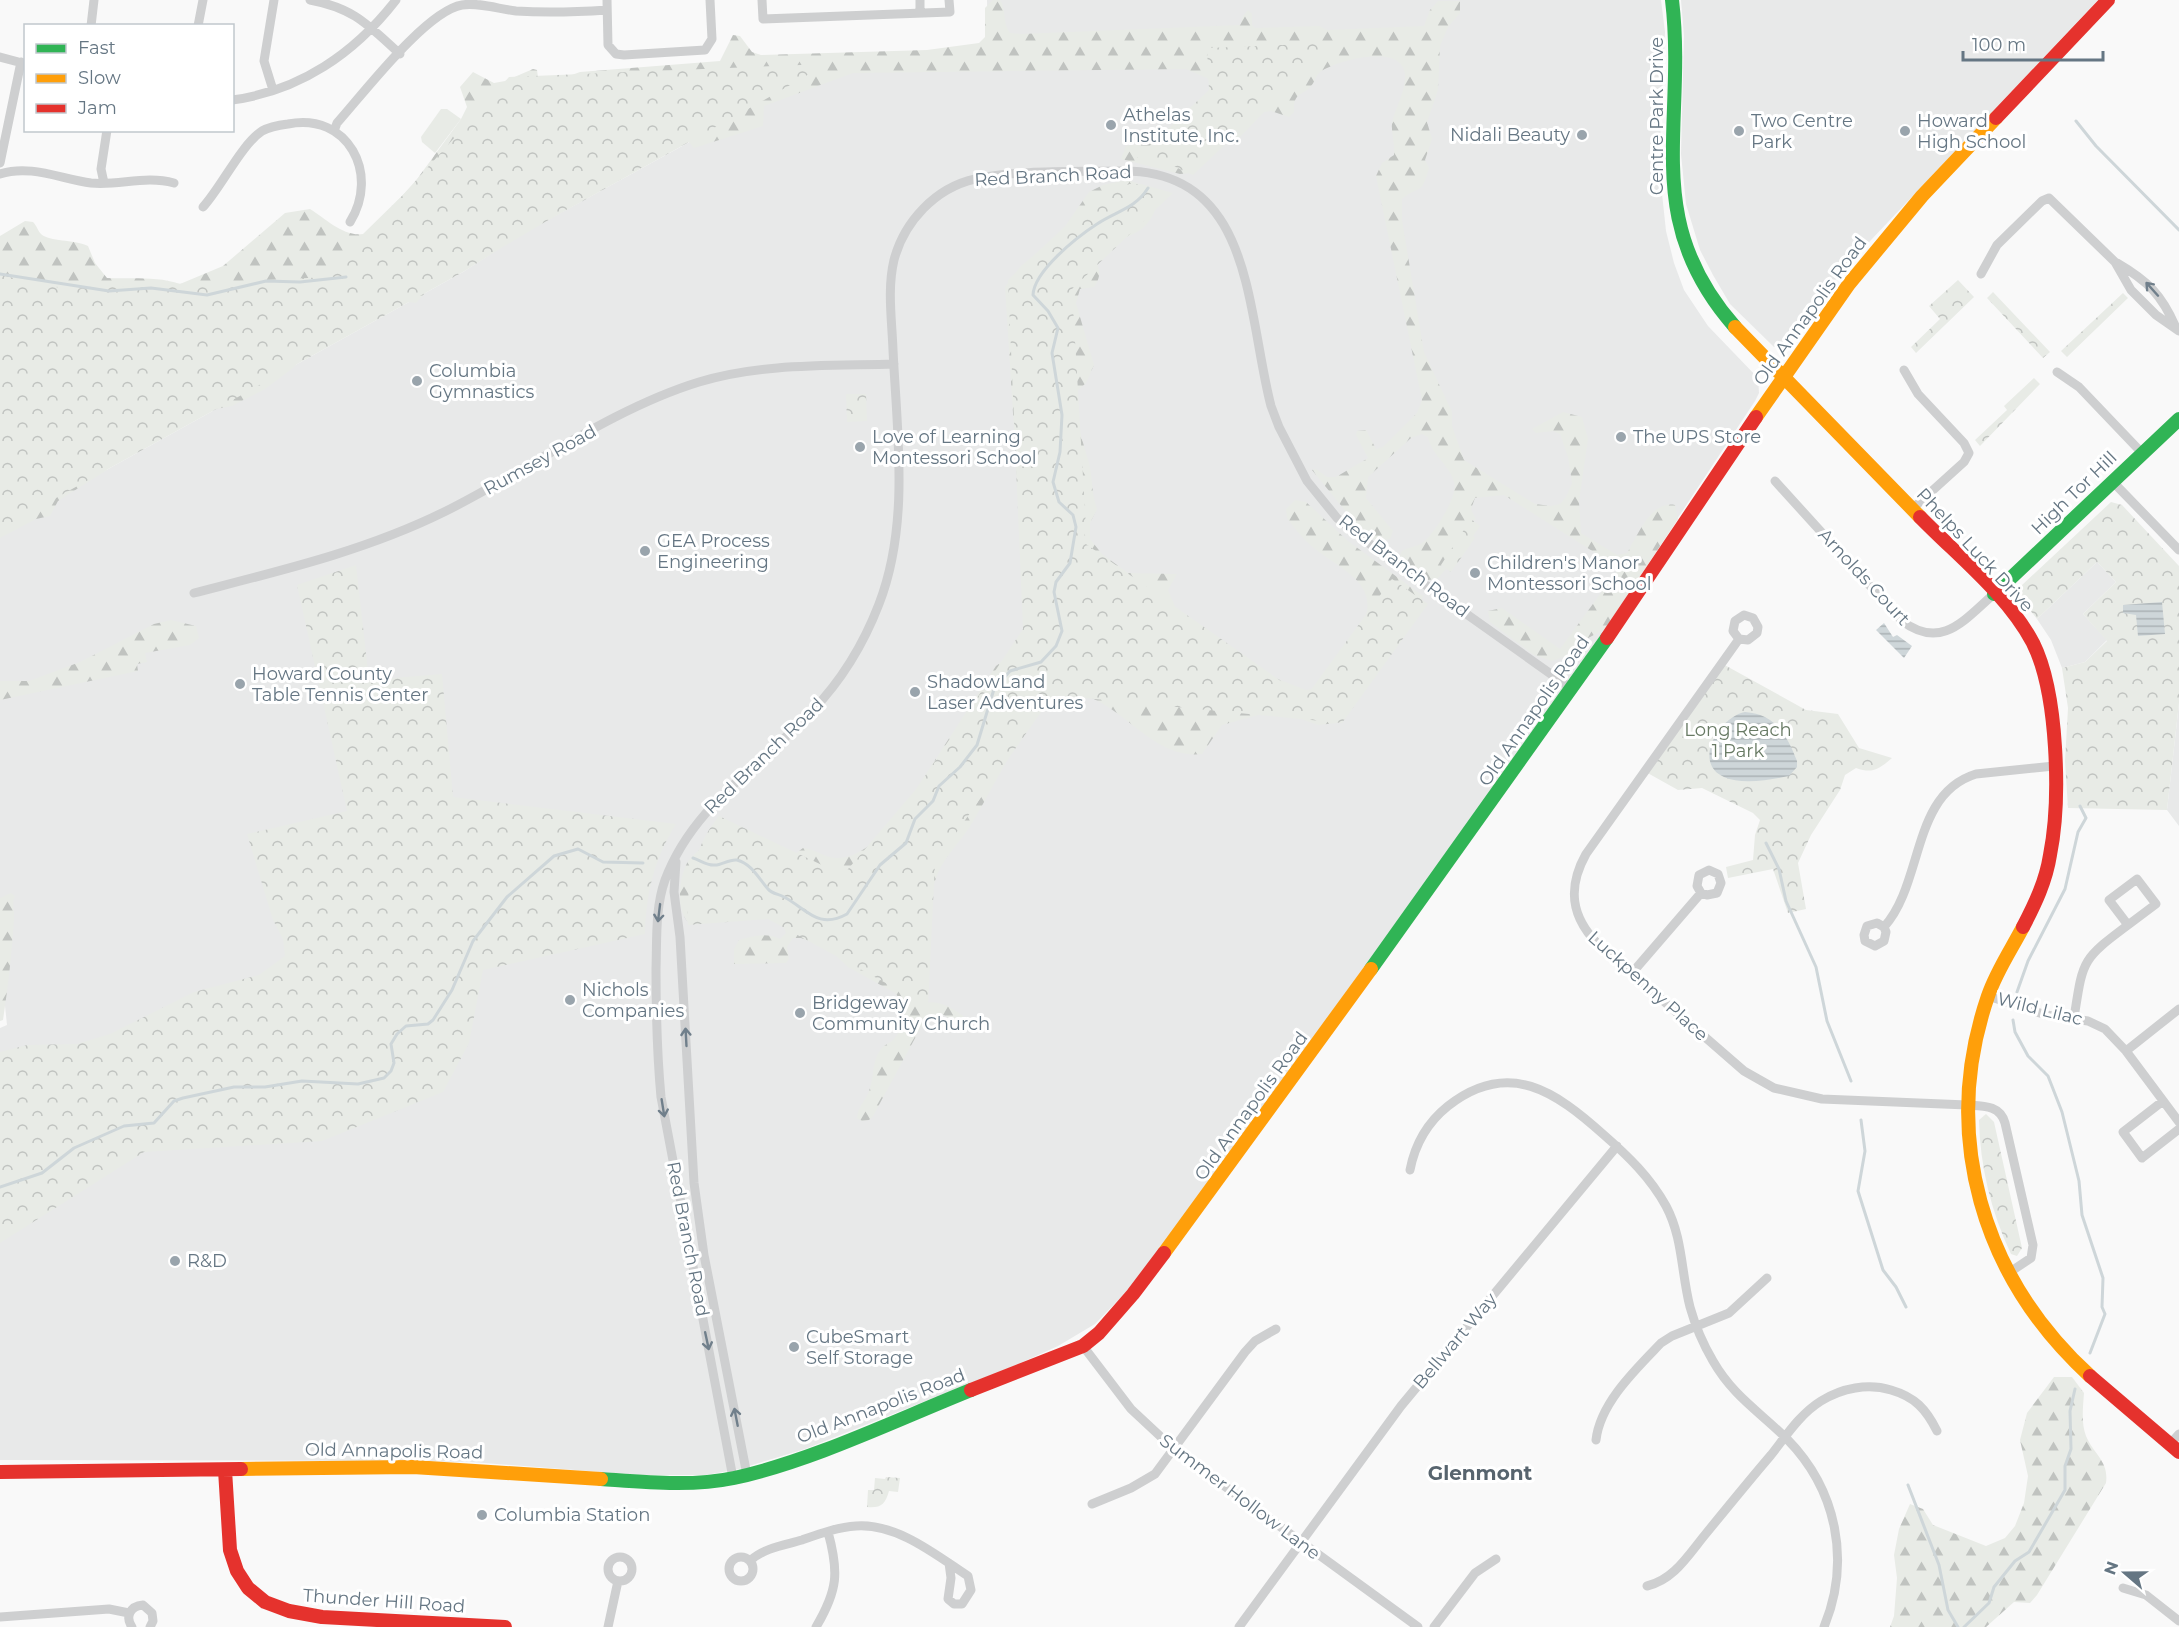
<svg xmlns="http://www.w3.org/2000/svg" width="2179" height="1627" viewBox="0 0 2179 1627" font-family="Montserrat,sans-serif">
	<defs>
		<pattern id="forest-firs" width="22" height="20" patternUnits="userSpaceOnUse" patternTransform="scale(1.5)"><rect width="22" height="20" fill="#e8ebe6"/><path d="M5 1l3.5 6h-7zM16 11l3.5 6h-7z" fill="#c0c3c0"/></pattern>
		<pattern id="park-crowns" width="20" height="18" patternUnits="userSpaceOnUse" patternTransform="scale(1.5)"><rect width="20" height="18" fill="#e8ebe6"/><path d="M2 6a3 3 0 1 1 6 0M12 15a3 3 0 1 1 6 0" fill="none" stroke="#c0c3c0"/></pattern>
		<pattern id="water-rules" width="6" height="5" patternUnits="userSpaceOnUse" patternTransform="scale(1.5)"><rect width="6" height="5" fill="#ced6d9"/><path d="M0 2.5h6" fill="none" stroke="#abb2b5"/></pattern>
	</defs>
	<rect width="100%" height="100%" fill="#f9f9f9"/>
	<path fill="#e8e9e9" d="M987 0H1661L1665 32 1659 165 1666 231 1674 263 1684 290 1708 326 1758 378 1759 393 1755 401 1582 663 1209 1183 1127 1291 1095 1324 1058 1346 1016 1365 805 1449 739 1469 706 1475H639L471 1462 413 1461 0 1460V1028L7 1025 0 958V529L463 272 517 237 762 102 826 64 988 53Z
		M1681 0H2098L1854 258 1818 300 1788 343 1774 347 1730 304 1713 275 1700 250 1686 204 1681 154 1684 36Z
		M2097 562 2116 582 2083 614 2107 640 2085 662 2062 668 2051 640 2037 619Z
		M2179 703V826L2167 810Z"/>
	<path fill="#e8ebe6" d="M441 109H447L461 119 435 153 422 142 421 137Z"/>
	<path fill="url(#forest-firs)" d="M993 0H1000C1007 10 1002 23 1010 33L1021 34 1240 25 1243 16 1248 10 1252 14V25L1255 28 1319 26 1327 30 1424 26 1430 10 1438 1H1460V13L1448 27 1440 46 1438 90 1427 122 1432 139 1425 160 1429 168C1421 197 1420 184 1402 199V220L1424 352 1452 412V426L1464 460 1535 504 1551 506 1560 504 1566 497 1572 483 1568 457 1560 434 1553 431 1536 433 1532 429 1563 412 1582 417 1588 439 1579 501 1581 533 1617 555 1627 553C1638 535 1651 500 1675 505L1678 519 1605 629 1577 644 1565 656 1552 661 1534 655 1490 622 1488 611 1502 608 1560 649 1617 571 1597 554 1504 495 1475 498 1471 509 1476 520H1471L1441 566 1446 569 1437 579 1427 580 1399 559 1401 552C1407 547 1416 547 1422 543 1434 535 1459 495 1454 482 1449 464 1432 456 1428 437L1422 434 1411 438 1368 477 1366 498 1393 531 1390 539 1379 541 1365 535 1312 470 1316 469 1327 477H1336L1368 458 1356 435 1357 431 1366 430 1376 449 1383 447 1417 413 1422 400 1376 176 1382 163 1394 155C1395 142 1391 133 1392 123 1395 108 1409 85 1404 70 1396 44 1336 61 1320 72 1315 76 1315 83 1310 87 1303 96 1293 91 1294 112L1289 117 1271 111 1264 112 1241 136 1214 146 1191 173 1180 174 1121 159 1126 146C1176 139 1183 123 1216 89L1207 78 1186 69 853 73 764 106 763 126 694 148 689 142 433 284 416 303 404 301 316 344 293 368 265 389 232 406 0 450V236L25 221 33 222C37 226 38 231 41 234 50 242 73 239 88 246L95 263 107 278C131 279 158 276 180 284L223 266 285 213 310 209C326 219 344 237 363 234L412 186 461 119 467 107 460 87 473 72 494 83 505 81 533 69 537 70 538 77 569 76 580 72 720 61 733 35 740 36 752 52 761 55 927 50 979 43 985 37V8Z
		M1126 180C1151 185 1167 203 1145 226 1139 232 1129 236 1121 240 1112 246 1104 255 1096 262 1101 271 1100 279 1094 287L1080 289 1076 303 1094 365 1086 383 1074 394C1075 419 1082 439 1089 463 1093 480 1091 491 1097 509L1090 523V539L1102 554 1128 573 1177 574 1168 590 1176 609 1262 673 1306 690 1313 689 1365 619C1377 584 1343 570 1319 552 1307 543 1296 531 1287 518L1286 509 1295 500 1306 502 1348 541 1423 596 1419 609 1337 723 1318 725 1290 715 1262 714 1222 725 1202 754C1151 760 1122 700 1074 693 1068 692 1058 695 1053 699 1022 724 991 793 969 828 957 846 941 860 935 881 924 920 926 963 923 1003 943 999 960 1012 974 1026L970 1030 940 1013 936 1019 927 1016 873 1116 869 1120 862 1121 857 1118C858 1106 867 1099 870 1088 874 1077 872 1063 879 1052 882 1046 888 1044 893 1040 905 1027 907 1006 895 993L848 967 828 948 801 938H793L787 947 789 959 786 963 734 964V949L739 940C753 936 766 932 780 939L786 933 782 922 767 916 695 915 691 925C675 913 678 876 689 860 698 848 725 833 741 833 762 832 776 847 795 854L803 848C814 849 825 857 835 858 863 859 883 833 900 814L996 666C1011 656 1024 635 1026 618L1005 287 1020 267 1061 232 1089 192 1103 185Z
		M100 463 107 470 58 501 50 516 36 519 0 538V472Z
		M171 620 196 626 199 638 190 645 145 653 147 662 137 664 138 671 0 700V681H29L80 662 154 624Z
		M11 893 15 896C11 904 15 911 14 919 12 953 8 987 3 1020L0 1021V898Z
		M2054 1377H2072L2084 1393C2083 1407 2081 1423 2086 1436 2094 1455 2109 1461 2106 1483L2037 1595 2030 1603 2014 1602 1986 1627H1890L1894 1616 1897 1578 1894 1555 1899 1529 1910 1504 1923 1509 1933 1525 1986 1546 2005 1538 2015 1526 2024 1503 2028 1476 2020 1440 2027 1413Z"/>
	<path fill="url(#park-crowns)" d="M1332 43 1193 175 1169 164 1137 158 1209 90 1207 48Z
		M826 64C706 136 580 197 463 272L0 529V275L65 289 329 277 509 77Z
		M1110 184H1141L1173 193 1072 289 1086 528 1083 542 1305 698 1392 579 1428 604 1342 723 1053 695 935 863 928 1006 768 919 688 925C686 887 694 846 719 816L843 875 917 788 1023 629 1008 280Z
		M1958 280 1974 297 1916 353 1911 347 1940 319 1929 306Z
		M1993 292 2050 352 2043 358 1987 298Z
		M2123 293 2128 298 2067 357 2061 351Z
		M2034 378 2040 384 1980 446 1975 440 2007 410 2004 406Z
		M866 394 867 421 847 422 846 394Z
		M2111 502 2122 505 2179 566V703L2167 810 2068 808 2065 761 2068 708 2062 668 2085 662 2107 641 2083 614 2116 582 2097 562 2037 619 2019 596 2022 585Z
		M1471 519 1480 526 1473 536 1475 538 1451 572 1441 565Z
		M356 565 369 680 442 674 453 797 676 824C654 859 646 894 645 934L483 970 469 1043 443 1092 322 1141 144 1152 0 1243V1052L27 1045 77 1044 110 1034 194 992 259 975 285 956 283 939 273 920 247 834 347 811 297 585Z
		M1721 663 1806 710 1838 714 1859 748 1892 758C1879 769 1873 774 1856 768L1845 775 1840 790 1811 835 1798 863 1806 909 1788 913 1773 869 1728 878 1726 867 1753 860 1755 835 1760 820 1753 813 1702 788 1678 790 1644 771Z
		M1986 1114 1994 1122 2022 1248 2017 1256 2011 1254C1991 1212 1980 1166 1979 1120Z
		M886 1477 900 1478 898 1492 889 1491C885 1505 881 1508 867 1507L868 1490H874L875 1478 885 1479Z"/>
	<path fill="url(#water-rules)" d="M2162 602 2165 634 2138 636 2136 615 2123 613V605Z
		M1884 623 1893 637 1897 635 1912 646 1904 658 1876 630Z
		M1745 712C1775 714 1787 735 1797 761V767L1789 776C1771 780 1741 785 1724 777 1692 763 1719 717 1745 712Z"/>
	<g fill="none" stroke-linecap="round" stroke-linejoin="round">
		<path stroke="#ced6d9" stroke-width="3" d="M2076 121 2096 146 2179 230
			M0 274 109 291 151 288 207 295 266 281 300 282 346 277
			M1766 843 1779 869 1786 901 1816 967 1827 1021 1851 1081
			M693 858C700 860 707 866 715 865 722 865 729 859 737 860 752 864 759 879 768 889 772 894 779 894 784 897 807 909 818 930 847 914L880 865 906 843 915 819 933 801 939 786 960 767 977 745 994 689 1010 671 1041 662 1056 646 1062 631 1054 592 1056 582 1070 563 1076 527 1073 515 1059 502 1053 482 1060 452 1062 415 1052 353 1058 328 1048 311 1033 295C1034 271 1077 237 1097 224 1116 211 1135 209 1148 188
			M2017 992 2028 961 2065 889 2078 832 2086 818 2080 806
			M2013 1020 2015 1032 2028 1056 2048 1076 2062 1112 2079 1181 2082 1215 2103 1278 2102 1307 2105 1314 2090 1353
			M1861 1120 1865 1151 1858 1191 1883 1270 1896 1287 1906 1307
			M0 1187 42 1173 74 1148 124 1126 154 1123 174 1101 183 1098 234 1087H265L302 1081 358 1084 384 1078 391 1071 394 1063 391 1044 397 1034 406 1026 428 1024 433 1020 452 990 473 941 507 897 554 856 578 849 603 862 643 863
			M1908 1485 1939 1565 1948 1610 1958 1627
			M1964 1627 1989 1603 1994 1587 2015 1561 2029 1552 2065 1490V1466L2071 1449 2070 1411 2075 1389"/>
		<path stroke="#cecfd0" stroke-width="9" d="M310 0C354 8 368 25 400 54
			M607 0 608 45 616 54 624 55 705 50 712 39 710 0
			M762 0 763 19 950 12 949 0
			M920 0V13
			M91 26 94 0
			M198 26 203 0
			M0 57 26 64
			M273 90 264 61 274 0
			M232 100C300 91 355 53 396 0
			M334 131 337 123C363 94 426 11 462 5 478 2 499 9 516 11 547 13 577 12 607 10
			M0 163 21 62
			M0 174C30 164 61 179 91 183 119 186 145 175 174 183
			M104 183 101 169 107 130
			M203 207C222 186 241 145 262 131 269 127 280 125 288 124 348 112 380 174 350 222
			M2117 263C2148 281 2162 295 2176 328
			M1981 274 1997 245 2042 201 2049 198 2115 262 2131 290 2156 315 2179 331
			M1904 370 1918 394 1964 443 1969 453 1964 462 1912 509
			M2057 372 2079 387 2142 453
			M1775 481 1902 621C1942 651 1965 619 1994 594
			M2113 482 2179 550
			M194 593C279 571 365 551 444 512 527 471 611 409 699 382 761 363 830 366 894 364
			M1739 639 1733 631 1735 621 1744 615 1753 618 1758 627 1757 633 1748 640 1739 639 1586 854C1567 888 1571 917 1598 944L1744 1071 1774 1088 1822 1099 1967 1105C1983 1106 2000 1105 2005 1123L2033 1245 2031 1258 2007 1274
			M676 862 674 892 680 937 694 1183 704 1255 747 1475
			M1884 927 1877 923 1867 926 1864 935 1865 941 1875 946 1884 941 1886 932 1884 927C1924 883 1911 794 1976 774L2054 766
			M1632 973 1701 893 1707 895 1717 893 1721 883 1718 874 1709 870 1699 875 1697 886 1701 893
			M1988 996 2046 1015 2088 1021 2105 1029 2126 1051 2179 1122
			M2074 1018C2083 960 2081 960 2128 925L2109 900 2137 879 2156 904 2128 925
			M2126 1051 2179 1009
			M2163 1101 2123 1132 2142 1158 2179 1129
			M1410 1170C1415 1144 1428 1122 1448 1106 1509 1058 1556 1092 1604 1135 1628 1156 1650 1177 1666 1206 1683 1238 1681 1272 1690 1307 1695 1325 1703 1344 1713 1361 1733 1396 1760 1412 1787 1439 1837 1490 1851 1561 1824 1627
			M1083 1346 1131 1409 1175 1450 1418 1627
			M1596 1440C1600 1403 1636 1369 1661 1343L1672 1336 1729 1313 1767 1278
			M2170 1444 2179 1434
			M733 1478 661 1097C657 1054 656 1012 656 969 657 940 655 908 665 880 693 805 760 767 812 711 841 681 864 643 879 604 910 524 897 433 893 350 892 321 887 289 894 260 904 222 935 188 975 179 1014 170 1076 172 1117 171 1254 166 1246 310 1271 406L1279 427 1307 481 1337 518 1389 559 1572 689
			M1092 1504 1131 1488 1155 1474 1245 1352 1255 1341 1276 1329
			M729 1569a12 12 0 1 1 24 0a12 12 0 1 1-24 0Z
			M608 1569a12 12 0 1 1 24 0a12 12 0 1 1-24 0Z
			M751 1560C764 1548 785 1545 802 1540 819 1534 838 1527 856 1526 897 1523 936 1555 968 1576L971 1590 962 1604H954L948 1599 951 1578 949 1563
			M1647 1586C1673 1580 1687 1557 1704 1536 1726 1509 1748 1482 1771 1455 1786 1436 1800 1414 1821 1401 1842 1388 1868 1383 1891 1390 1915 1397 1926 1409 1937 1431
			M2123 1588 2146 1595 2179 1621
			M0 1617 109 1609 129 1613
			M132 1627C125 1617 130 1606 143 1605L152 1613 153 1621 150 1627
			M608 1627 618 1581
			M816 1627C838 1590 839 1572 828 1532
			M1239 1627 1401 1406 1617 1146
			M1434 1627 1475 1573 1496 1559"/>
		<path stroke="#30b455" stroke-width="14" d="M1672 0C1687 126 1639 218 1735 327
			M1994 594 2179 419
			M1371 969 1607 638
			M601 1479C644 1482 691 1487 734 1478 812 1461 896 1420 971 1390"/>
		<path stroke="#ff9f0a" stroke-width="14" d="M1735 327 1920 517
			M1756 417 1849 284 1922 196 1996 118
			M2023 927C2011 950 1996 972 1988 996 1940 1136 1982 1277 2090 1376
			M1164 1253 1371 969
			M241 1469 413 1467 601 1479"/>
		<path stroke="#e5322d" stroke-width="14" d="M1996 118 2108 0
			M1920 517C1958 556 2007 594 2033 643 2058 693 2061 800 2050 855 2046 881 2035 904 2023 927
			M1607 638 1756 417
			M2090 1376 2179 1452
			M971 1390 1083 1346 1099 1333 1133 1294 1164 1253
			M225 1470 230 1550 237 1571 248 1588 265 1602 289 1611 322 1617 505 1627
			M0 1472 241 1469"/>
	</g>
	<defs><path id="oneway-shaft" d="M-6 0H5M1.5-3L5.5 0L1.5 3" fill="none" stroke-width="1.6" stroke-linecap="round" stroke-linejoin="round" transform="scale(1.5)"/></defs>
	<g stroke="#707f8b">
		<use href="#oneway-shaft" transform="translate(2152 289) rotate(-132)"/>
		<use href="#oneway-shaft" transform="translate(659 913) rotate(97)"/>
		<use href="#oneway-shaft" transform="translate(686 1037) rotate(-93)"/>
		<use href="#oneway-shaft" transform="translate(663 1108) rotate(81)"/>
		<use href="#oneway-shaft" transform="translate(707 1341) rotate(78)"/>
		<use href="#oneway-shaft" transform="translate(736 1417) rotate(-101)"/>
	</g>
	<g fill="#99a4ac" stroke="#fff" stroke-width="2">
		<circle cx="1111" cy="125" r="6"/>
		<circle cx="1739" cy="131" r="6"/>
		<circle cx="1905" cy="131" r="6"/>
		<circle cx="1582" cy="135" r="6"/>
		<circle cx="417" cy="381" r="6"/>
		<circle cx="1621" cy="437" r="6"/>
		<circle cx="860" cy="447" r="6"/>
		<circle cx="645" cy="551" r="6"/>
		<circle cx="1475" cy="573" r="6"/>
		<circle cx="240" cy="684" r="6"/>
		<circle cx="915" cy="692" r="6"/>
		<circle cx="570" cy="1000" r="6"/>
		<circle cx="800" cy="1013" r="6"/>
		<circle cx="175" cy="1261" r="6"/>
		<circle cx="794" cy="1347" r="6"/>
		<circle cx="482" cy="1515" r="6"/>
	</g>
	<g text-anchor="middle" stroke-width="6" stroke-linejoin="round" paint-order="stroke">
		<g font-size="18" fill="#657683" stroke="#fff" text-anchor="start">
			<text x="1123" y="121">Athelas<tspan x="1123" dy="21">Institute, Inc.</tspan></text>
			<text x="1751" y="127">Two Centre<tspan x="1751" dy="21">Park</tspan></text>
			<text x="1917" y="127">Howard<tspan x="1917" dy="21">High School</tspan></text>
			<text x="1570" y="141" text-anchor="end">Nidali Beauty</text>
			<text x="429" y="377">Columbia<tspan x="429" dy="21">Gymnastics</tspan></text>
			<text x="872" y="443">Love of Learning<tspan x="872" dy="21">Montessori School</tspan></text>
			<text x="1633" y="443">The UPS Store</text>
			<text x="657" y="547">GEA Process<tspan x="657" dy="21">Engineering</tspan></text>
			<text x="1487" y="569">Children's Manor<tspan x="1487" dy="21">Montessori School</tspan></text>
			<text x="252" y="680">Howard County<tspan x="252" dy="21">Table Tennis Center</tspan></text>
			<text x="927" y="688">ShadowLand<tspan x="927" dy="21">Laser Adventures</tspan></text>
			<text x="582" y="996">Nichols<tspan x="582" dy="21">Companies</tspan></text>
			<text x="812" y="1009">Bridgeway<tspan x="812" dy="21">Community Church</tspan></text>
			<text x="187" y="1267">R&amp;D</text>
			<text x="806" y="1343">CubeSmart<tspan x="806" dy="21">Self Storage</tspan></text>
			<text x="494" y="1521">Columbia Station</text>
		</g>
		<g font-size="18" fill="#657683" stroke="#fff">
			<text transform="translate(1657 116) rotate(-90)" y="6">Centre Park Drive</text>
			<text transform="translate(1053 176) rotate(-3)" y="6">Red Branch Road</text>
			<text transform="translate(1810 311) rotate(-54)" y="6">Old Annapolis Road</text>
			<text transform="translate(540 460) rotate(-29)" y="6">Rumsey Road</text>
			<text transform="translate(2074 493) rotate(-44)" y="6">High Tor Hill</text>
			<text transform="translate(1975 550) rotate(47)" y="6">Phelps Luck Drive</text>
			<text transform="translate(1404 566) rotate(37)" y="6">Red Branch Road</text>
			<text transform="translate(1864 577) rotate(47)" y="6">Arnolds Court</text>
			<text transform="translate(1534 711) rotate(-55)" y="6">Old Annapolis Road</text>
			<text transform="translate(764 756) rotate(-44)" y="6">Red Branch Road</text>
			<text transform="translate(1648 986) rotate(42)" y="6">Luckpenny Place</text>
			<text transform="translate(2040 1009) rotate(14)" y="6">Wild Lilac</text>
			<text transform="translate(1251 1106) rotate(-54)" y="6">Old Annapolis Road</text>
			<text transform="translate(688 1239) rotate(79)" y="6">Red Branch Road</text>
			<text transform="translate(1455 1341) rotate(-50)" y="6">Bellwart Way</text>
			<text transform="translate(881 1406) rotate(-21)" y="6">Old Annapolis Road</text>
			<text transform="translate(394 1451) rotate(1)" y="6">Old Annapolis Road</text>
			<text transform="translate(1240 1497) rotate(37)" y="6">Summer Hollow Lane</text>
			<text transform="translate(384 1601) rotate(4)" y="6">Thunder Hill Road</text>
		</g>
		<g font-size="18" fill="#687a64" stroke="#fff">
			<text x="1738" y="736">Long Reach<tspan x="1738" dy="21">1 Park</tspan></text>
		</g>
		<g font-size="20" font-weight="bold" fill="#57646e" stroke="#fff">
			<text x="1480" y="1480">Glenmont</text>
		</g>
	</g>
	<rect x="24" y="24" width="210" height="108" fill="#ffffff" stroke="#c1c8cd" stroke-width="1.5"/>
	<rect x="36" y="44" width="30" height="9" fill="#30b455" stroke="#c1c8cd" stroke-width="1.5"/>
	<text x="78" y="54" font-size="18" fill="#657683">Fast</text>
	<rect x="36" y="74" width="30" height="9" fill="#ff9f0a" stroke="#c1c8cd" stroke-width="1.5"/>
	<text x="78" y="84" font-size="18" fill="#657683">Slow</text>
	<rect x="36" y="104" width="30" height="9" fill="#e5322d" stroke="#c1c8cd" stroke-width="1.5"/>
	<text x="78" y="114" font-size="18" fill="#657683">Jam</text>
	<g transform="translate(2125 1573) rotate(290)" stroke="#ffffff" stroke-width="4.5" paint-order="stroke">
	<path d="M0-4.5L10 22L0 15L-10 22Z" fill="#657683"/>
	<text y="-9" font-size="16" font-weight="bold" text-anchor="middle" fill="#657683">N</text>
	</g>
	<path d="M1963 51v9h140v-9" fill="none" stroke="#657683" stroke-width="3"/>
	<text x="1972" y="51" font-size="18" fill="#657683" stroke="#ffffff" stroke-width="4.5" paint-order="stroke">100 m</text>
</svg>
